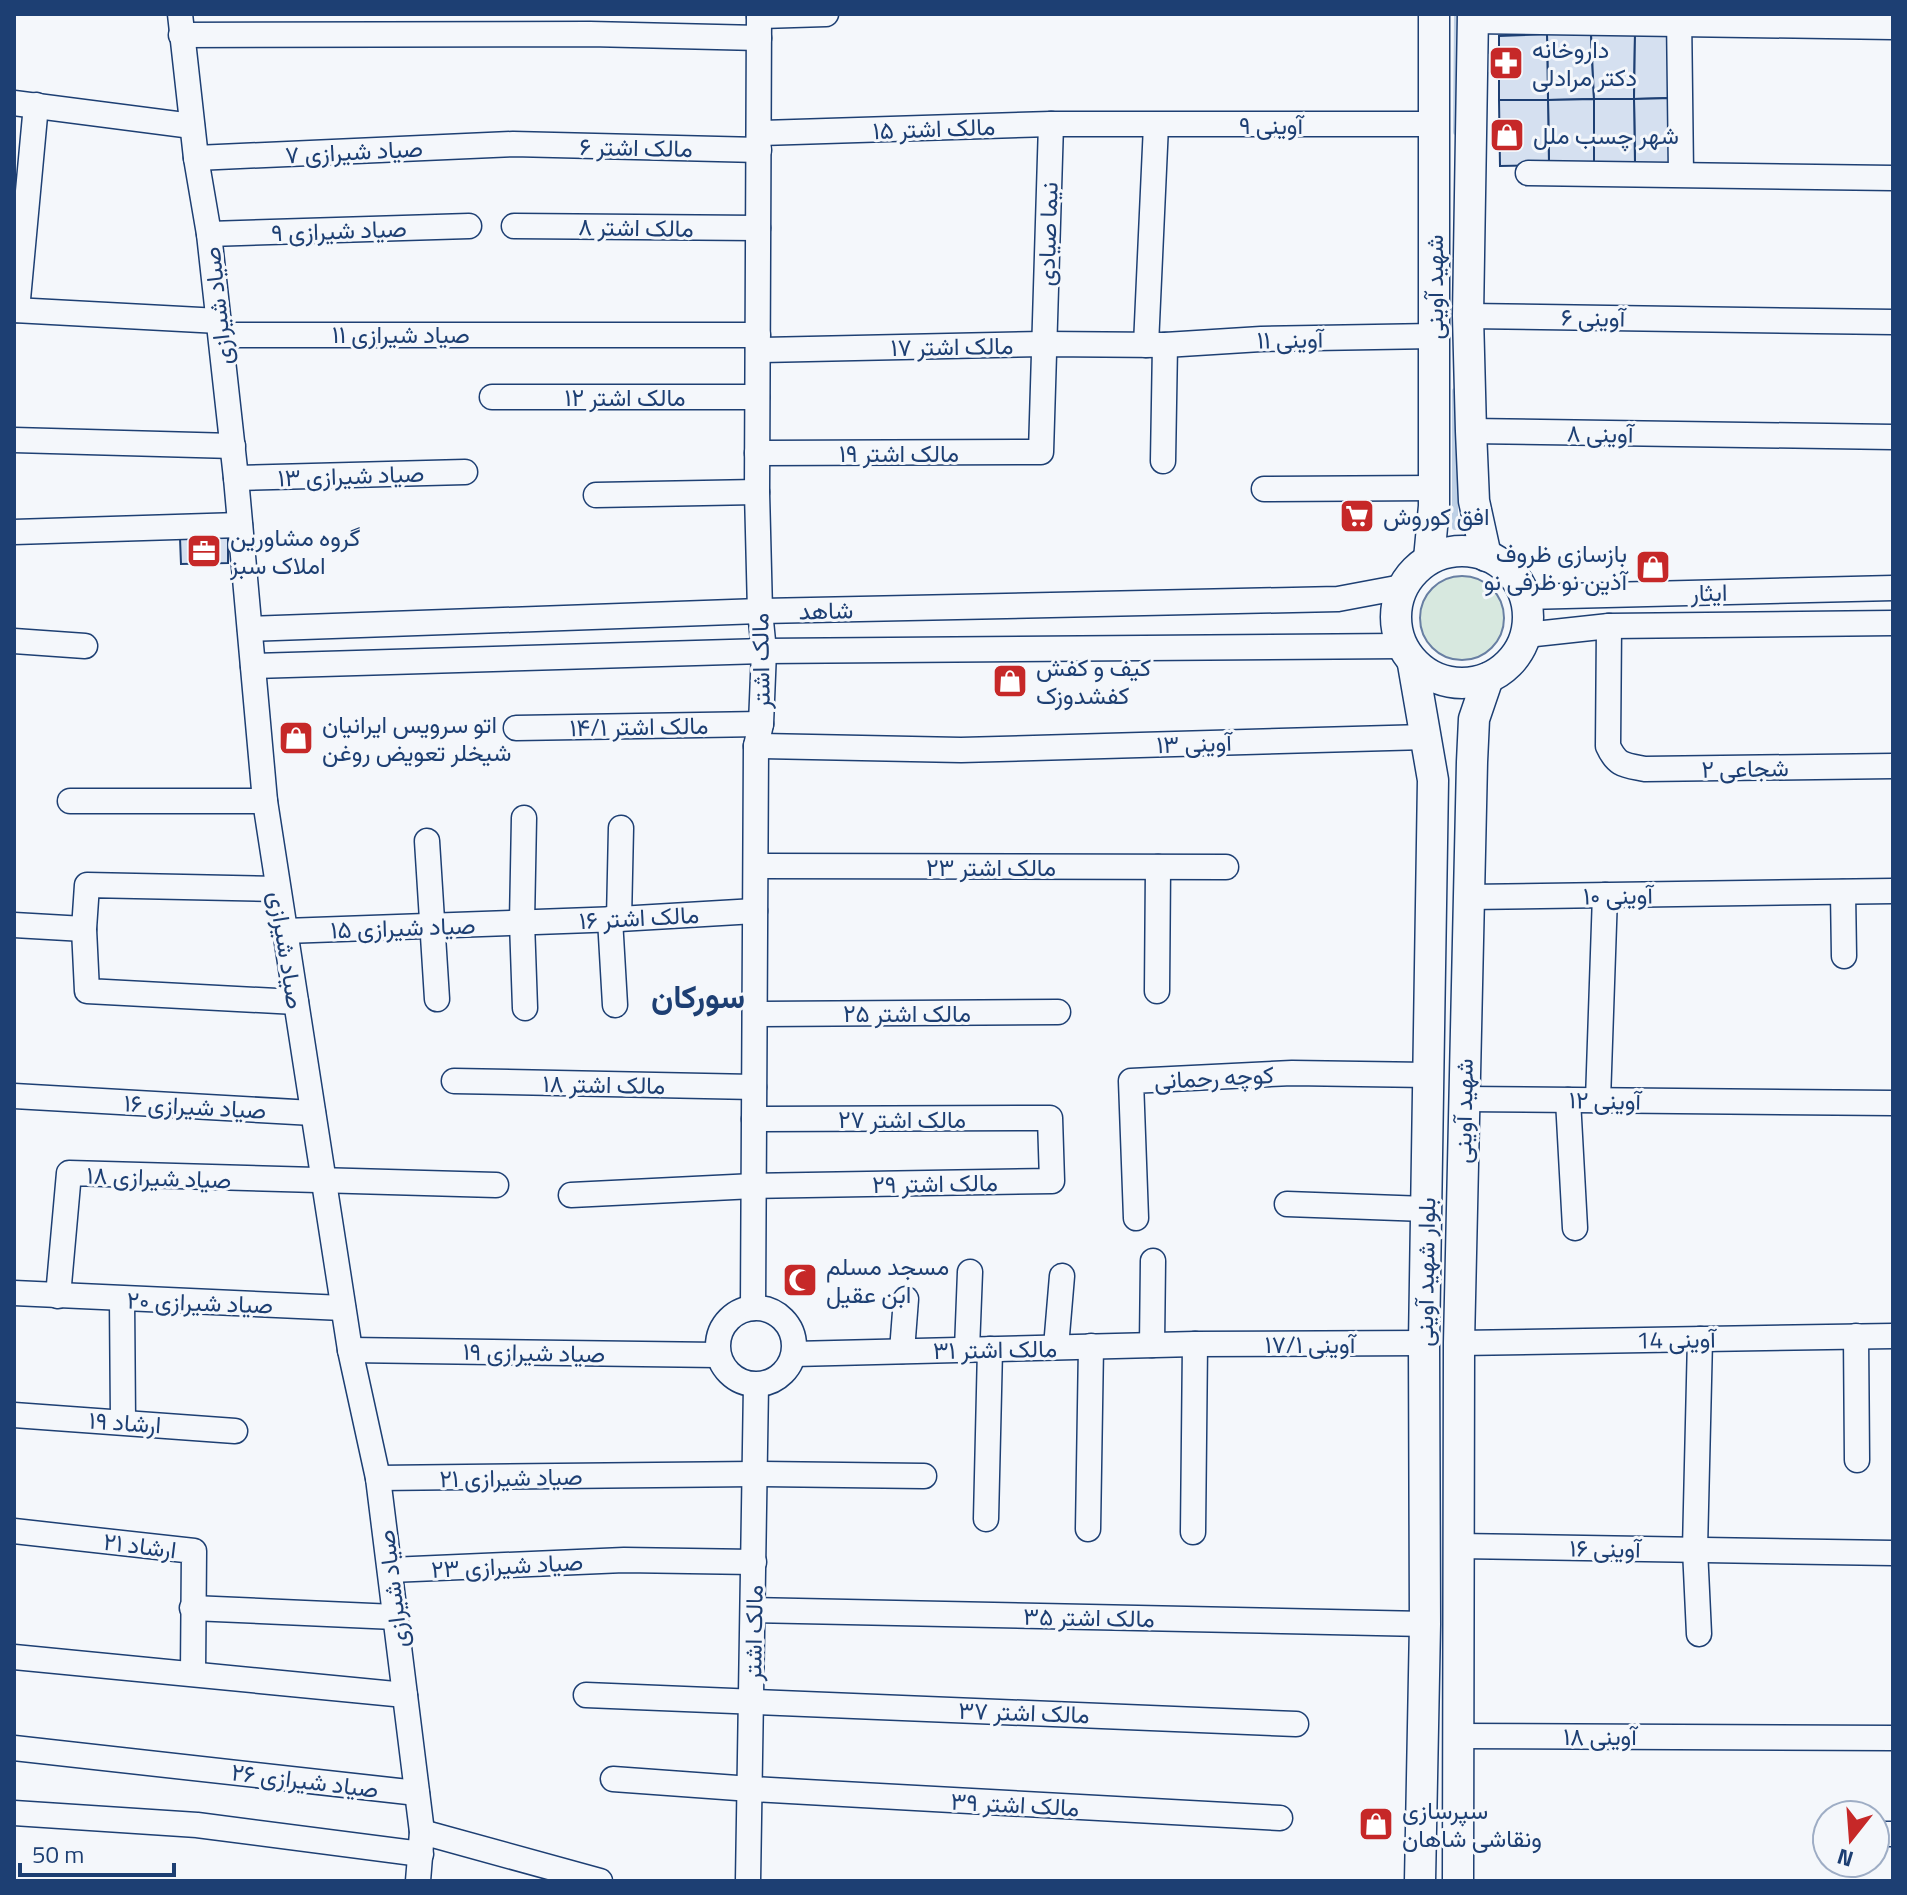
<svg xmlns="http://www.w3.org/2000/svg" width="1907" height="1895" viewBox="0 0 1907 1895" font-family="'Titillium Web',Vazirmatn,sans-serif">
<rect width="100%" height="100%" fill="#f4f7fb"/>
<!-- green -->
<circle fill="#d7e8df" stroke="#687fa3" stroke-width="2" cx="1462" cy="618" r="42"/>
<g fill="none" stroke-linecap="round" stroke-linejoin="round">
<!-- stream -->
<g stroke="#bed0e5" stroke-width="6">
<path d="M 1456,132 L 1457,14"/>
<path d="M 1455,527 L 1455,391"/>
</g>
</g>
<!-- building -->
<g fill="#d5e0f0" stroke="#1d3f73" stroke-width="2">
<path d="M 1591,33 L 1594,99 L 1548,100 L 1547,34 Z"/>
<path d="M 1591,33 L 1635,34 L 1634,99 L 1594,99 Z"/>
<path d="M 1547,34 L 1548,100 L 1499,100 L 1499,36 Z"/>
<path d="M 1635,34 L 1673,34 L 1672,98 L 1634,99 Z"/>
<path d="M 1672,98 L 1673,165 L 1635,165 L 1634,99 Z"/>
<path d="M 1594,99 L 1634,99 L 1635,165 L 1594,165 Z"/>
<path d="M 1594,99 L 1594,165 L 1549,165 L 1548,100 Z"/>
<path d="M 1499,100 L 1548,100 L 1549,165 L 1500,166 Z"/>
<path d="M 228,537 L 228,563 L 181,564 L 180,538 Z"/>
</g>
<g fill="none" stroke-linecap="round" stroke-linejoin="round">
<!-- minor casing -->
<g stroke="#1d3f73" stroke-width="27">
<g id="minor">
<path d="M 180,14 L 196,158 L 209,234 L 236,478 L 265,801 L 350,1350 L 378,1478 L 422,1832 L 418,1881"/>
<path d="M 1679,14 L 1681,174"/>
<path d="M 759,16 L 826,14"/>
<path d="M 1472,21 L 1893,27"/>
<path d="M 181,35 L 590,34 L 759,38"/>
<path d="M 14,103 L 192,126"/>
<path d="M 759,133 L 1051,124 L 1434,124"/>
<path d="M 196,158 L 513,144 L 759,150"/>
<path d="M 1528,173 L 1893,178"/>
<path d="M 514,226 L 758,228"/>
<path d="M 209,234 L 469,226"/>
<path d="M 14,310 L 219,321"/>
<path d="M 17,310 L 36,105"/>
<path d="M 1468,316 L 1893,322"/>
<path d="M 221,335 L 758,335"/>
<path d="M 1146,345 L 1156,125"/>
<path d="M 758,350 L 1043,344 L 1165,345 L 1261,339 L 1434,336"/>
<path d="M 492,397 L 757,397"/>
<path d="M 1471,431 L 1893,437"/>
<path d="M 14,440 L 233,446"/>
<path d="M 757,453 L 1041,452 L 1051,124"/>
<path d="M 1163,461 L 1165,345"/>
<path d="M 236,478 L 465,472"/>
<path d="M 1264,489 L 1435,488"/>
<path d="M 596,495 L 757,492"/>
<path d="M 14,532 L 240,525"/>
<path d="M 1525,597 L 1893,588"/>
<path d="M 1609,626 L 1608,746 C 1617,766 1625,765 1645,769 L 1893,766"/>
<path d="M 250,629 L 760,611 L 1338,599 L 1402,587"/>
<path d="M 1526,635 L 1609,626 L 1893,623"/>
<path d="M 14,641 L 85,646"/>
<path d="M 253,666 L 764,651 L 1401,646"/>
<path d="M 516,728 L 761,724"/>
<path d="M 756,746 L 961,750 L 1426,737"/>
<path d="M 70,801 L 265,801"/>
<path d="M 524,818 L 522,922 L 525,1008"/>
<path d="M 427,841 L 437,999"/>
<path d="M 756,866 L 1226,867"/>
<path d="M 278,889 L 87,885 L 84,929 L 87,991 L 296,1002"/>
<path d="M 1843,892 L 1844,956"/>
<path d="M 1468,897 L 1893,891"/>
<path d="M 610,919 L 615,1005"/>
<path d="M 619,919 L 621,828"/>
<path d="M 14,925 L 84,929"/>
<path d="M 285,931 L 619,919 L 755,911"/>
<path d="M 1157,991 L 1158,867"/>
<path d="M 755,1014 L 1058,1012"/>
<path d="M 454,1081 L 754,1087"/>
<path d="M 14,1096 L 313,1113"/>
<path d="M 1463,1099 L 1893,1103"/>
<path d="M 1568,1100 L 1575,1228"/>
<path d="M 1598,1100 L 1605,895"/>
<path d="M 571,1195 L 754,1186 L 1052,1181 L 1050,1118 L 754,1119"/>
<path d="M 1287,1204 L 1426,1209"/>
<path d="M 1136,1218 L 1131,1081 L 1292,1073 L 1428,1075"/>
<path d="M 14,1293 L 343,1308"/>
<path d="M 58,1296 L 69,1173 L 496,1185"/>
<path d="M 122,1299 L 123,1421"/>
<circle cx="756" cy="1346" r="38"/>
<path d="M 753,1308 L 756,746 L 761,724 L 764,651 L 760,611 L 757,492 L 759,14"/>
<path d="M 1856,1336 L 1857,1460"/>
<path d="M 1459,1343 L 1893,1336"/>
<path d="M 1152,1345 L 1153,1261"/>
<path d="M 1056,1347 L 1062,1276"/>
<path d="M 967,1349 L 970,1272"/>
<path d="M 350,1350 L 718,1355"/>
<path d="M 902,1351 L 906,1299"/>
<path d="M 794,1354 L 1195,1344 L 1424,1343"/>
<path d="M 14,1415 L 235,1431"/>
<path d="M 378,1478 L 755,1474 L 924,1476"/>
<path d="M 986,1519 L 990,1349"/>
<path d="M 1088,1529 L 1091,1346"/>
<path d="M 14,1531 L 194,1551 L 193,1673"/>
<path d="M 1193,1532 L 1195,1344"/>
<path d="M 1458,1546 L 1893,1553"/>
<path d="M 390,1570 L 624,1560 L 754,1562"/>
<path d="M 192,1608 L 395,1617"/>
<path d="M 754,1610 L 1425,1624"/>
<path d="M 1699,1634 L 1695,1549 L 1700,1339"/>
<path d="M 14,1657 L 405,1695"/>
<path d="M 586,1695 L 1296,1724"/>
<path d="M 1457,1736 L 1893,1738"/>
<path d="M 14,1748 L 417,1793"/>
<path d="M 613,1779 L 751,1789 L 1280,1818"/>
<path d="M 14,1813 L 197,1825 L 421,1854"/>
<path d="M 422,1832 L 600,1881"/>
<path d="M 1875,1834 L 1893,1834"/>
<path d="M 748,1881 L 756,1385"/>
</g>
</g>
<!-- major casing -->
<g stroke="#1d3f73" stroke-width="33">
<g id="major">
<path d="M 1473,14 L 1468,316 L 1471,431 L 1474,501 L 1486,556"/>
<circle cx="1462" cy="617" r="66"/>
<path d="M 1429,559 L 1434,506 L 1434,14"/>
<path d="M 1413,664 L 1433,780 L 1424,1343 L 1425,1624 L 1420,1881"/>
<path d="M 1458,1881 L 1459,1343 L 1472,762 L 1474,719 L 1488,678"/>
</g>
</g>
<!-- minor -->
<use href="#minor" stroke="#f4f7fb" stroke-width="24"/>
<!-- major -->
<use href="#major" stroke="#f4f7fb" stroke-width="30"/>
</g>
<!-- icons -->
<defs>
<g id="pharmacy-square" transform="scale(1.8)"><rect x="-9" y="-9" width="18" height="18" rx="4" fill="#c62828" stroke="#f4f7fb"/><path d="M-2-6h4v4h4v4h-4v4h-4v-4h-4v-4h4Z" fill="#fff"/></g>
<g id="shop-square" transform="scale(1.8)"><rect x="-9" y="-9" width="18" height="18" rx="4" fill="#c62828" stroke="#f4f7fb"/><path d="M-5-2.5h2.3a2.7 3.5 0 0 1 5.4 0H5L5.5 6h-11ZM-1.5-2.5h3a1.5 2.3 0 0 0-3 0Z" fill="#fff"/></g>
<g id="supermarket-square" transform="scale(1.8)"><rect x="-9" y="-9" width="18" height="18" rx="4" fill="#c62828" stroke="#f4f7fb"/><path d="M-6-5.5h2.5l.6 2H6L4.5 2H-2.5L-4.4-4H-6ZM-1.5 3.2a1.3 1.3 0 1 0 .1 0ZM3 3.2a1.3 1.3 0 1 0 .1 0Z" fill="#fff"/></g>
<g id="office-square" transform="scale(1.8)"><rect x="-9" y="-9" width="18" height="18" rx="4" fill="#c62828" stroke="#f4f7fb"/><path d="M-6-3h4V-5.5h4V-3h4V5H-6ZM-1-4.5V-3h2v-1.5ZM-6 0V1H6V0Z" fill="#fff"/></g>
<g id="mosque-square" transform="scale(1.8)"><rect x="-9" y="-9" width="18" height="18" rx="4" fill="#c62828" stroke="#f4f7fb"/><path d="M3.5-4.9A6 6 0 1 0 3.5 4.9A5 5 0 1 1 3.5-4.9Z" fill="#fff"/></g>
</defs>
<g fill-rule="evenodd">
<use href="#pharmacy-square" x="1506" y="63"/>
<use href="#shop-square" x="1507" y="135"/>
<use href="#supermarket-square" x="1357" y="516"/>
<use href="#office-square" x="204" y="551"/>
<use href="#shop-square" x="1653" y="567"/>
<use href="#shop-square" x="1010" y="681"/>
<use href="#shop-square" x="296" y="738"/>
<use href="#mosque-square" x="800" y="1280"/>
<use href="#shop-square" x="1376" y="1824"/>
</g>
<g text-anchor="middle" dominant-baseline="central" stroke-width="6" stroke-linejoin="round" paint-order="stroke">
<!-- poi labels -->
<g font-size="24" fill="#1d3f73" stroke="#f4f7fb" text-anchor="start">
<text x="1532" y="49">داروخانه<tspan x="1532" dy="28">دکتر مرادلی</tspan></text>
<text x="1533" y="135">شهر چسب ملل</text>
<text x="1383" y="516">افق کوروش</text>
<text x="230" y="537">گروه مشاورین<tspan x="230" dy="28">املاک سبز</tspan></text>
<text x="1627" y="553" text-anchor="end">بازسازی ظروف<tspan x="1627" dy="28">آذین نو ظرفی نو</tspan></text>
<text x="1036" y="667">کیف و کفش<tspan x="1036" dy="28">کفشدوزک</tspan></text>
<text x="322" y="724">اتو سرویس ایرانیان<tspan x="322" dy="28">شیخلر تعویض روغن</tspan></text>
<text x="826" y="1266">مسجد مسلم<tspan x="826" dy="28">ابن عقیل</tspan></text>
<text x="1402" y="1810">سپرسازی<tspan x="1402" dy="28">و‌نقاشی شاهان</tspan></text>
</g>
<!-- street labels -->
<g font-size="24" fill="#1d3f73" stroke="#f4f7fb">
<text x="1271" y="125">۹ آوینی</text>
<text transform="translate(934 128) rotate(-2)">مالک اشتر ۱۵</text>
<text transform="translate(636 147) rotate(1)">مالک اشتر ۶</text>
<text transform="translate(354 151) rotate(-3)">صیاد شیرازی ۷</text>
<text transform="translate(636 227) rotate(1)">مالک اشتر ۸</text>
<text transform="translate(339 230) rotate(-2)">صیاد شیرازی ۹</text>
<text transform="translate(1047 234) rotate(-88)">نیما صیادی</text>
<text transform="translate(1434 287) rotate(-90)">شهید آوینی</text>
<text transform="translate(217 306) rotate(-96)">صیاد شیرازی</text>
<text transform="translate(1593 317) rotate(1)">۶ آوینی</text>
<text x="401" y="334">صیاد شیرازی ۱۱</text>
<text transform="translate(1290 339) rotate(-1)">۱۱ آوینی</text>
<text transform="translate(952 346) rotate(-1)">مالک اشتر ۱۷</text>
<text x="625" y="397">مالک اشتر ۱۲</text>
<text transform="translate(1600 433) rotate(1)">۸ آوینی</text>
<text x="899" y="453">مالک اشتر ۱۹</text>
<text transform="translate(351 475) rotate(-2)">صیاد شیرازی ۱۳</text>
<text transform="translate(1709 592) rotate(-1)">ایثار</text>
<text transform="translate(826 610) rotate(-1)">شاهد</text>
<text transform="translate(760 661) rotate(-91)">مالک اشتر</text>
<text transform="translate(639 726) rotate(-1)">مالک اشتر ۱۴/۱</text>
<text transform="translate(1194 743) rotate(-2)">آوینی ۱۳</text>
<text transform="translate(1745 768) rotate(-1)">شجاعی ۲</text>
<text x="991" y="867">مالک اشتر ۲۳</text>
<text transform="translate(1618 895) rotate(-1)">۱۰ آوینی</text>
<text transform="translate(639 917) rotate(-3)">مالک اشتر ۱۶</text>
<text transform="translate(403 927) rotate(-2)">صیاد شیرازی ۱۵</text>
<text transform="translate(287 950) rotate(81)">صیاد شیرازی</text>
<text x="907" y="1013">مالک اشتر ۲۵</text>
<text transform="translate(1214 1077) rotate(-3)">کوچه رحمانی</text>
<text transform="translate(604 1084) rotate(1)">مالک اشتر ۱۸</text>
<text transform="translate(1605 1100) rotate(1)">۱۲ آوینی</text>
<text transform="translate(195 1106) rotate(3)">صیاد شیرازی ۱۶</text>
<text transform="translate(1463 1111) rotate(-89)">شهید آوینی</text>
<text x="902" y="1119">مالک اشتر ۲۷</text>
<text transform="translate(159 1177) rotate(2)">صیاد شیرازی ۱۸</text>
<text transform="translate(935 1183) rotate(-1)">مالک اشتر ۲۹</text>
<text transform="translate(1425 1272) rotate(-89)">بلوار شهید آوینی</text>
<text transform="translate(200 1302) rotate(2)">صیاد شیرازی ۲۰</text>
<text transform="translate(1676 1339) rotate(-1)">آوینی 14</text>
<text x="1310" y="1344">آوینی ۱۷/۱</text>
<text transform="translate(995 1349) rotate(-1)">مالک اشتر ۳۱</text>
<text transform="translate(534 1352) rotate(1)">صیاد شیرازی ۱۹</text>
<text transform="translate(125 1422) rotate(4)">ارشاد ۱۹</text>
<text transform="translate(511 1477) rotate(-1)">صیاد شیرازی ۲۱</text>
<text transform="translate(140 1545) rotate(7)">ارشاد ۲۱</text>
<text transform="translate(1605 1548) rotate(1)">۱۶ آوینی</text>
<text transform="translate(507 1565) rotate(-3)">صیاد شیرازی ۲۳</text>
<text transform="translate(392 1589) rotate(-97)">صیاد شیرازی</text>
<text transform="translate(1089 1617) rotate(1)">مالک اشتر ۳۵</text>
<text transform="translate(753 1633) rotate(-89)">مالک اشتر</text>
<text transform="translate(1024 1712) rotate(2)">مالک اشتر ۳۷</text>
<text x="1600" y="1736">۱۸ آوینی</text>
<text transform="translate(305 1780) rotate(7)">صیاد شیرازی ۲۶</text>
<text transform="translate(1015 1804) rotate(3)">مالک اشتر ۳۹</text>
</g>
<!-- district labels -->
<g font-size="32" font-weight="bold" fill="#1d3f73" stroke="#f4f7fb">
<text x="698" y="996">سورکان</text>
</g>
</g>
<!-- border -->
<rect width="1907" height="1895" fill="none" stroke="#1d3f73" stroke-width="32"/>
<!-- north arrow -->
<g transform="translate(1851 1839) rotate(197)"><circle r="38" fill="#f4f7fb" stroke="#9eadc5" stroke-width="2"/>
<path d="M0-6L14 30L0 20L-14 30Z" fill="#c62828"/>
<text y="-12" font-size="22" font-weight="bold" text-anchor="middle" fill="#1d3f73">N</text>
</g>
<!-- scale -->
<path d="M20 1863v12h154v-12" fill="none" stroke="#1d3f73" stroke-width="4"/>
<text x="32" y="1863" font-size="24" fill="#1d3f73" stroke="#f4f7fb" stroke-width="6" paint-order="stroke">50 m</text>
</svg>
